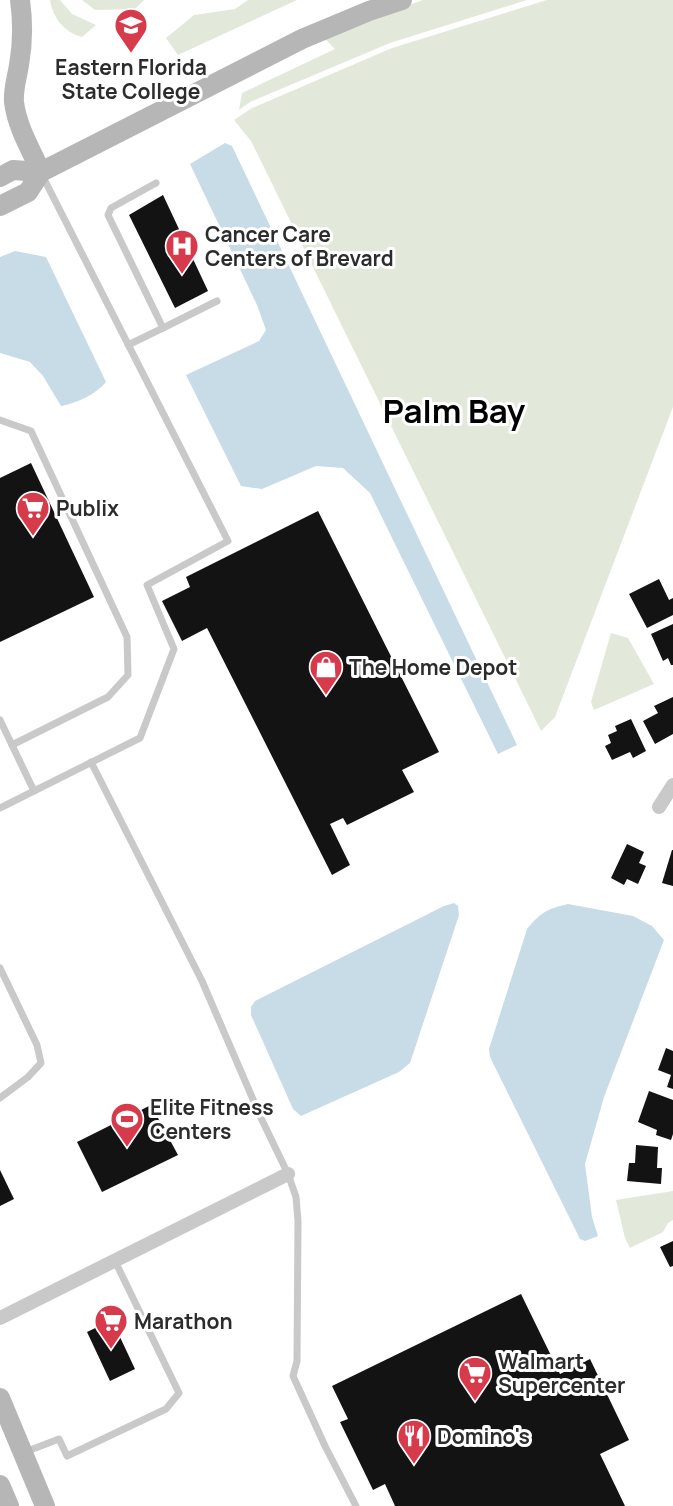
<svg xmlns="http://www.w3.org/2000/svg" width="673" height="1506" viewBox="0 0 673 1506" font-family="Manrope,sans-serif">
<rect width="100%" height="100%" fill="#fff"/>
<!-- green -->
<g fill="#e2e9da">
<path d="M 50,0 L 60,0 L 72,14 L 96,25 L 82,37 C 64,32 53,18 50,0 Z"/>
<path d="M 82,0 L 144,0 L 135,9 L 95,10 Z"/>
<path d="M 248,0 L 297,0 L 178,55 L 166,38 L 194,15 L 235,9 Z"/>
<path d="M 423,0 L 527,0 L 390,43 L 250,102 L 239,110 L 242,93 L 335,49 L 324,38 L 372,18 Z"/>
<path d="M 547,0 L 673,0 L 673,407 L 555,717 L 541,731 L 251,141 L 234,120 L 252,108 L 392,48 Z"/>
<path d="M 611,633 L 628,638 L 654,684 L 594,710 L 591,702 Z"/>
<path d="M 673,1191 L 673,1220 L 668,1223 L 663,1232 L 630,1248 L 625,1238 L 616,1200 Z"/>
</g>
<!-- water -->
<g fill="#c7dce7">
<path d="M 225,143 L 232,146 L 517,745 L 498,754 L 370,493 L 343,468 L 316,466 L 262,489 L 241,486 L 186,375 L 259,341 L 266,330 L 257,305 L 190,164 Z"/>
<path d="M 15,251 L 46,257 L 106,382 C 95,395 77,403 61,406 L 43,376 L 30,362 L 0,353 L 0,257 Z"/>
<path d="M 454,903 L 458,906 L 459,915 L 410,1063 L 399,1072 L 301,1116 L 293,1109 L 251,1015 L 251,1007 L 255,1001 L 444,906 Z"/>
<path d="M 568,904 L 633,916 L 652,926 L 664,940 L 604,1097 L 585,1164 L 592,1217 L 598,1236 L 585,1241 L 580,1239 L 490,1057 L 489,1049 L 527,929 C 541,912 547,909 568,904 Z"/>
</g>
<!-- building -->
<g fill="#131313">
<path d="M 163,195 L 208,291 L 175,308 L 129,215 Z"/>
<path d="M 31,463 L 94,597 L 0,642 L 0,478 Z"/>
<path d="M 318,511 L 439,752 L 402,770 L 414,792 L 347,825 L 343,818 L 330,824 L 350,865 L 332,875 L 207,628 L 182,641 L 162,601 L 190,587 L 186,577 Z"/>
<path d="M 659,579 L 669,600 L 673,598 L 673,615 L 647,628 L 629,594 Z"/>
<path d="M 673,624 L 673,665 L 671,665 L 668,658 L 663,661 L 651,634 Z"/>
<path d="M 673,697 L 673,734 L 655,744 L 643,721 L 658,713 L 654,706 Z"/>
<path d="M 631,719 L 646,751 L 633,758 L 630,752 L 612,760 L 605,746 L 611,743 L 608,735 L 617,731 L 615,726 Z"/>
<path d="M 627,844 L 644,852 L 639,863 L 646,866 L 638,884 L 627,879 L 624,885 L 611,878 Z"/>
<path d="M 672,850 L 673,850 L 673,886 L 662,883 Z"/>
<path d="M 666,1048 L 673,1051 L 673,1089 L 667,1087 L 671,1075 L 658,1070 Z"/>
<path d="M 649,1091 L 673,1100 L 673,1134 L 671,1140 L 656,1135 L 657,1130 L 638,1122 Z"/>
<path d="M 151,1105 L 178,1155 L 102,1192 L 77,1142 Z"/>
<path d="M 636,1145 L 658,1147 L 657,1168 L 662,1168 L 661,1184 L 627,1181 L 629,1163 L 635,1163 Z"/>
<path d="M 0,1170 L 14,1199 L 0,1206 Z"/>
<path d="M 673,1241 L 673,1266 L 670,1267 L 660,1247 Z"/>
<path d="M 521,1294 L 560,1374 L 590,1359 L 629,1440 L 600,1454 L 625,1506 L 395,1506 L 385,1484 L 373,1490 L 340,1422 L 348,1419 L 332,1386 Z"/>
<path d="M 112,1320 L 135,1369 L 110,1381 L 87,1332 Z"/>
</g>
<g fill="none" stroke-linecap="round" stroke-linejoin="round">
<!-- lane -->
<g stroke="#c9c9c9" stroke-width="7">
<path d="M 163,328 L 217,301"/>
<path d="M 128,345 L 163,328 L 108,215 L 111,208 L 156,183"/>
<path d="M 0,420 L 31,431 L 127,637 L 128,675 L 108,697 L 12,745"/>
<path d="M 0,720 L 34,791"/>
<path d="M 91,762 L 202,981 L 261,1118 L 288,1174 L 296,1197 L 298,1221 L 297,1361 L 293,1376 L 325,1446 L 356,1506"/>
<path d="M 0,808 L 140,738 L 174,649 L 147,585 L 228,541 L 42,175"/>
<path d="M 0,968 L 37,1045 L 41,1063 L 28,1077 L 0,1098"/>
<path d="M 25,1452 L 59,1439 L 67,1456 L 166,1409 L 179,1393 L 115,1261"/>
</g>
<!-- street -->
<g stroke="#c9c9c9" stroke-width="14">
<path d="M 659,807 L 673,785"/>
<path d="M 0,1318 L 288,1174"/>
</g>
<!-- secondary -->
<g stroke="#b6b6b6" stroke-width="20">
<path d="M 20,0 C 23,22 23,43 19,65 C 17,78 13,89 14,102 C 17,127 31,150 41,172"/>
<path d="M 0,177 L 13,170 L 41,172"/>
<path d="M 0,206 L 28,192 L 41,172 L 302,39 L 369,11 L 402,0"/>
<path d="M 0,1398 L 45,1506"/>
<path d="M 0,1485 L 9,1506"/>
</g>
</g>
<!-- icons -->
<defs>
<g id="university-pin" transform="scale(1.725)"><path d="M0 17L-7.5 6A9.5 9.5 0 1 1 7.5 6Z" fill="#d73a4a" stroke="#fff"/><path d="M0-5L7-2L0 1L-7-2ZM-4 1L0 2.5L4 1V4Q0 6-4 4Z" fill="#fff"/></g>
<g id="hospital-pin" transform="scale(1.725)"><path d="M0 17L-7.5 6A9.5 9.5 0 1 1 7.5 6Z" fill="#d73a4a" stroke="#fff"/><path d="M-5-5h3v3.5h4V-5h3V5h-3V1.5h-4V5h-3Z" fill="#fff"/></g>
<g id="supermarket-pin" transform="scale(1.725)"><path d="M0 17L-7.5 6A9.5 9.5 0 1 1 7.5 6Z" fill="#d73a4a" stroke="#fff"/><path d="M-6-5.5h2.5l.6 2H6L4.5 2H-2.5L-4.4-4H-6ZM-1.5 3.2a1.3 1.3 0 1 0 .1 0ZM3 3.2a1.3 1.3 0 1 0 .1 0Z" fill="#fff"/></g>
<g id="shop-pin" transform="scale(1.725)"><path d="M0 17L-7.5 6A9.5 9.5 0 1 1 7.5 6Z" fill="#d73a4a" stroke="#fff"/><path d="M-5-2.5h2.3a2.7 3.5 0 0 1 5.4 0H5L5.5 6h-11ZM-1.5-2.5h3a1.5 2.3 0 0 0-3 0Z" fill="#fff"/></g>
<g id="stadium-pin" transform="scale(1.725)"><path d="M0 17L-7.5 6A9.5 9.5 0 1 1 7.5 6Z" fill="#d73a4a" stroke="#fff"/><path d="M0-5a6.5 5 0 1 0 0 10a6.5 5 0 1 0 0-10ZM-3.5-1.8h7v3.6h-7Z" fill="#fff"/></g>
<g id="restaurant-pin" transform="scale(1.725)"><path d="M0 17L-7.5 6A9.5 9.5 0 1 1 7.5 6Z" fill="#d73a4a" stroke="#fff"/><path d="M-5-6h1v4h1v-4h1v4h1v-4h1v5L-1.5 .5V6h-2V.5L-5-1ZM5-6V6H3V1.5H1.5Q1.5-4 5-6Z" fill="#fff"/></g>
</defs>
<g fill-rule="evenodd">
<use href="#university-pin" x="131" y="25"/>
<use href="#hospital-pin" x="182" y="246"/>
<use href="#supermarket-pin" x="33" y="508"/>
<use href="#shop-pin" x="326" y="667"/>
<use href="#stadium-pin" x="127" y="1119"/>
<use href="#supermarket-pin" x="111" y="1321"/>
<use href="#supermarket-pin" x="475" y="1373"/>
<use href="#restaurant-pin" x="414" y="1436"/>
</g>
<g text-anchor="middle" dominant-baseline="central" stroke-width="6" stroke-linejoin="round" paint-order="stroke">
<!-- poi labels -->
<g font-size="21" font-weight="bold" fill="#2c2c2c" stroke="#fff" text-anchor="start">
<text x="131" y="67" text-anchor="middle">Eastern Florida<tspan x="131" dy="24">State College</tspan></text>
<text x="205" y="234">Cancer Care<tspan x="205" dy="24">Centers of Brevard</tspan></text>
<text x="56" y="508">Publix</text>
<text x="349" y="667">The Home Depot</text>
<text x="150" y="1107">Elite Fitness<tspan x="150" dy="24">Centers</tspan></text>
<text x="134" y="1321">Marathon</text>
<text x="498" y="1361">Walmart<tspan x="498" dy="24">Supercenter</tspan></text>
<text x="437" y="1436">Domino's</text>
</g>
<!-- town labels -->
<g font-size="33" font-weight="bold" fill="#000" stroke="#fff">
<text x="454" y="410">Palm Bay</text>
</g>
</g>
</svg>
